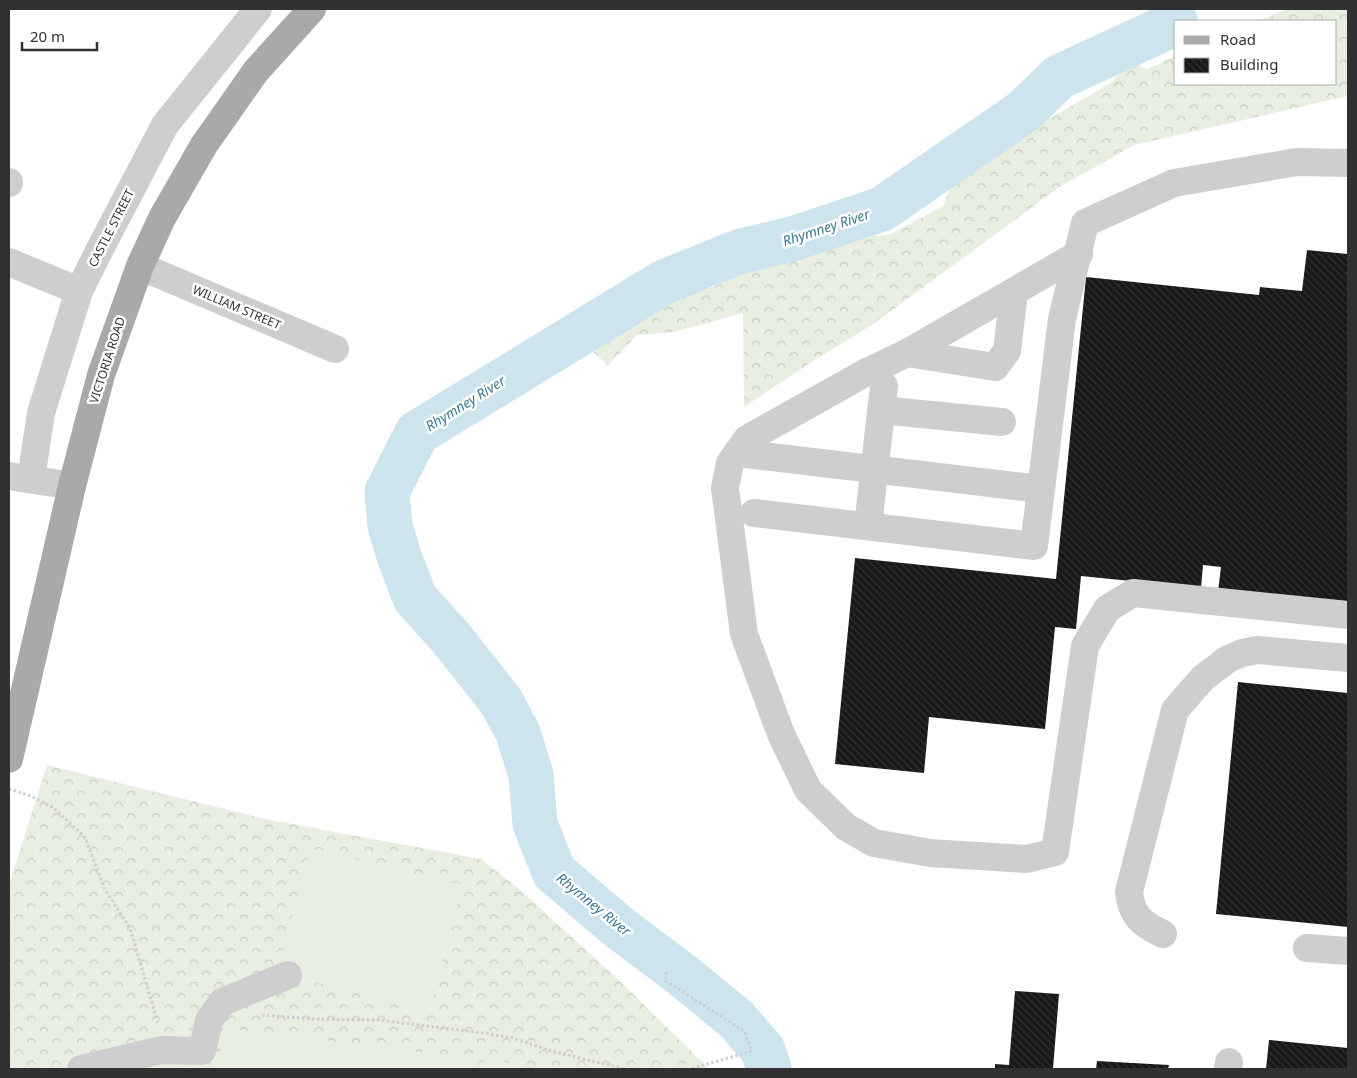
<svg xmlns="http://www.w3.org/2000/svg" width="1357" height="1078" viewBox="0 0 1357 1078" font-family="'Noto Sans',sans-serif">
<defs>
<pattern id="forest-crowns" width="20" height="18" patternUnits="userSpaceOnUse" patternTransform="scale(1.25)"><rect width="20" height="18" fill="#e8eee0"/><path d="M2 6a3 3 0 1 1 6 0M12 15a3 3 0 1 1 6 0" fill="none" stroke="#c7cdc1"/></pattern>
<pattern id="building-back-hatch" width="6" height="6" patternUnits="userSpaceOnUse" patternTransform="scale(1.25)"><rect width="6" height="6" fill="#181818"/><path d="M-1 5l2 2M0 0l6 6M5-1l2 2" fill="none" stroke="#313131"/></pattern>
</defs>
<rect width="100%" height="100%" fill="#fff"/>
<!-- forest -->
<g fill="url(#forest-crowns)">
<path d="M 1286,9 L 1348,9 L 1348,96 L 1134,145 L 1058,188 L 872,325 L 819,357 L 744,407 L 743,313 L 674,332 L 637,335 L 608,365 L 591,350 L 675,300 L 713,287 L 765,263 L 815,255 L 858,237 L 889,235 L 943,206 L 954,180 L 1042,123 L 1111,83 L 1131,62 L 1147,69 L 1176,56 L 1176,84 L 1336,84 L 1336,21 L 1259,21 Z"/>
<path d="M 47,765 L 265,819 L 481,859 L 518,888 L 620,981 L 706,1066 L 707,1069 L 9,1069 L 9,885 Z"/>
</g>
<!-- pitch -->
<g fill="#e8eee0">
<path d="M 310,848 L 462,885 L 429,1013 L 279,972 Z"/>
<path d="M 223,1028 L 466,1058 L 465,1069 L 218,1069 Z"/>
<path d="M 483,1060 L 563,1069 L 482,1069 Z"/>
</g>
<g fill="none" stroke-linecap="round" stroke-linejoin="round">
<!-- river -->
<path stroke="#cde3ed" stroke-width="45" d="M 769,1069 L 763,1050 L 736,1019 L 681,974 L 621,929 L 554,872 L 535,824 L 531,775 L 518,733 L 501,701 L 451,638 L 415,598 L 400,559 L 390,526 L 387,492 L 417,433 L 664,282 L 738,252 L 792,239 L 882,209 L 1024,111 L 1059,77 L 1176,23"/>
</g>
<!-- building -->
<g fill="url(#building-back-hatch)">
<path d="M 1307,250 L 1348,254 L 1348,605 L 1218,592 L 1221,567 L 1203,565 L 1201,588 L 1081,576 L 1076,629 L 1055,627 L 1045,729 L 929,717 L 924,773 L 835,764 L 855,558 L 1056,579 L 1086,277 L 1259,295 L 1260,287 L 1302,291 Z"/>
<path d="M 1238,682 L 1348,693 L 1348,927 L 1216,914 Z"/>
<path d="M 1015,991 L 1059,994 L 1053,1069 L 995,1069 L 995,1064 L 1009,1065 Z"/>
<path d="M 1269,1040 L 1348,1048 L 1348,1069 L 1266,1069 Z"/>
<path d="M 1097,1061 L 1169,1065 L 1168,1069 L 1096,1069 Z"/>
</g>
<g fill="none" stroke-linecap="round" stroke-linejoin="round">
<!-- path -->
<g stroke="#cecece" stroke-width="3" stroke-dasharray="2.5 2.5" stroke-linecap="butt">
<path d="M 9,789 L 31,796 L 54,808 L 85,837 L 104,888 L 130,928 L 158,1024"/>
<path d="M 667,972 L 664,980 L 744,1031 L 752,1051 L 690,1069"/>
<path d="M 262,1015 L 314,1019 L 378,1020 L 484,1033 L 513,1038 L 551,1051 L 625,1069"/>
</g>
<!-- minor -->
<g stroke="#cecece" stroke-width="28">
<path d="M 9,183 L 9,182"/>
<path d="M 1079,254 L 907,353 L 865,373 L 747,439 L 730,463 L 725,488 L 744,634 L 781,734 L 808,790 L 846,827 L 874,843 L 930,853 L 1027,859 L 1055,852 L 1085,646 L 1107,609 L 1133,593 L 1348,615"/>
<path d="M 9,262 L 79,291"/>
<path d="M 140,266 L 335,349"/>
<path d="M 907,353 L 995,367 L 1007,351 L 1014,292"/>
<path d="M 881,410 L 1002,422"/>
<path d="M 737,453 L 1040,489"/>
<path d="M 9,476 L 72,486"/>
<path d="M 31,479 L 41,413 L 79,291 L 102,245 L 165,125 L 258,9"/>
<path d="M 754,513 L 1034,546 L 1062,319 L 1085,223 L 1174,183 L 1297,162 L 1348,163"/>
<path d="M 868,526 L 884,386"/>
<path d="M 1163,934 C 1142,924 1132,917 1129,892 L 1175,710 L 1203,678 L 1228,659 L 1242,653 L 1257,650 L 1348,658"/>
<path d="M 1307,948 L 1348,951"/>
<path d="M 81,1069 L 161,1050 L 202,1051 L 209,1020 L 222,1002 L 288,975"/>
<path d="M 1228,1069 L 1229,1062"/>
</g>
<!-- major -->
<path stroke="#a9a9a9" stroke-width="28" d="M 9,759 L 72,486 L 101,375 L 140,266 L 162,218 L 204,145 L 256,71 L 312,9"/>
</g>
<g text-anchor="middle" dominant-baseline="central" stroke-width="5" stroke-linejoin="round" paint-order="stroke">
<!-- street labels -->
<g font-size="12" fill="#313131" stroke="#fff">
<text transform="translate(111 228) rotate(-63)">CASTLE STREET</text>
<text transform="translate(237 307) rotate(23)">WILLIAM STREET</text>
<text transform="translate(107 360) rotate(-72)">VICTORIA ROAD</text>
</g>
<!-- water labels -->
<g font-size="14" font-style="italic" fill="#3f7993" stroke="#fff">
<text transform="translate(826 227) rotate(-18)">Rhymney River</text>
<text transform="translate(465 403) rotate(-32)">Rhymney River</text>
<text transform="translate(594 904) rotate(39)">Rhymney River</text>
</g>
</g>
<!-- border -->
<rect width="1357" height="1078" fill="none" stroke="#313131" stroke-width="20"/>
<!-- legend -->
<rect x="1174" y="20" width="162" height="65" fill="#ffffff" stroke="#adadad"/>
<rect x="1184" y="36" width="25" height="8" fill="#a9a9a9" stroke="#adadad"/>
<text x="1220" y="45" font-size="15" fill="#313131">Road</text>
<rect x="1184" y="58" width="25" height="15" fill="url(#building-back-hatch)" stroke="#adadad"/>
<text x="1220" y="70" font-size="15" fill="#313131">Building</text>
<!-- scale -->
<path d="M22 42v8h75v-8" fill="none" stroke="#313131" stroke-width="2.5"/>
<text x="30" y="42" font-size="15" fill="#313131" stroke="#ffffff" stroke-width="4" paint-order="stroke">20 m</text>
</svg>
